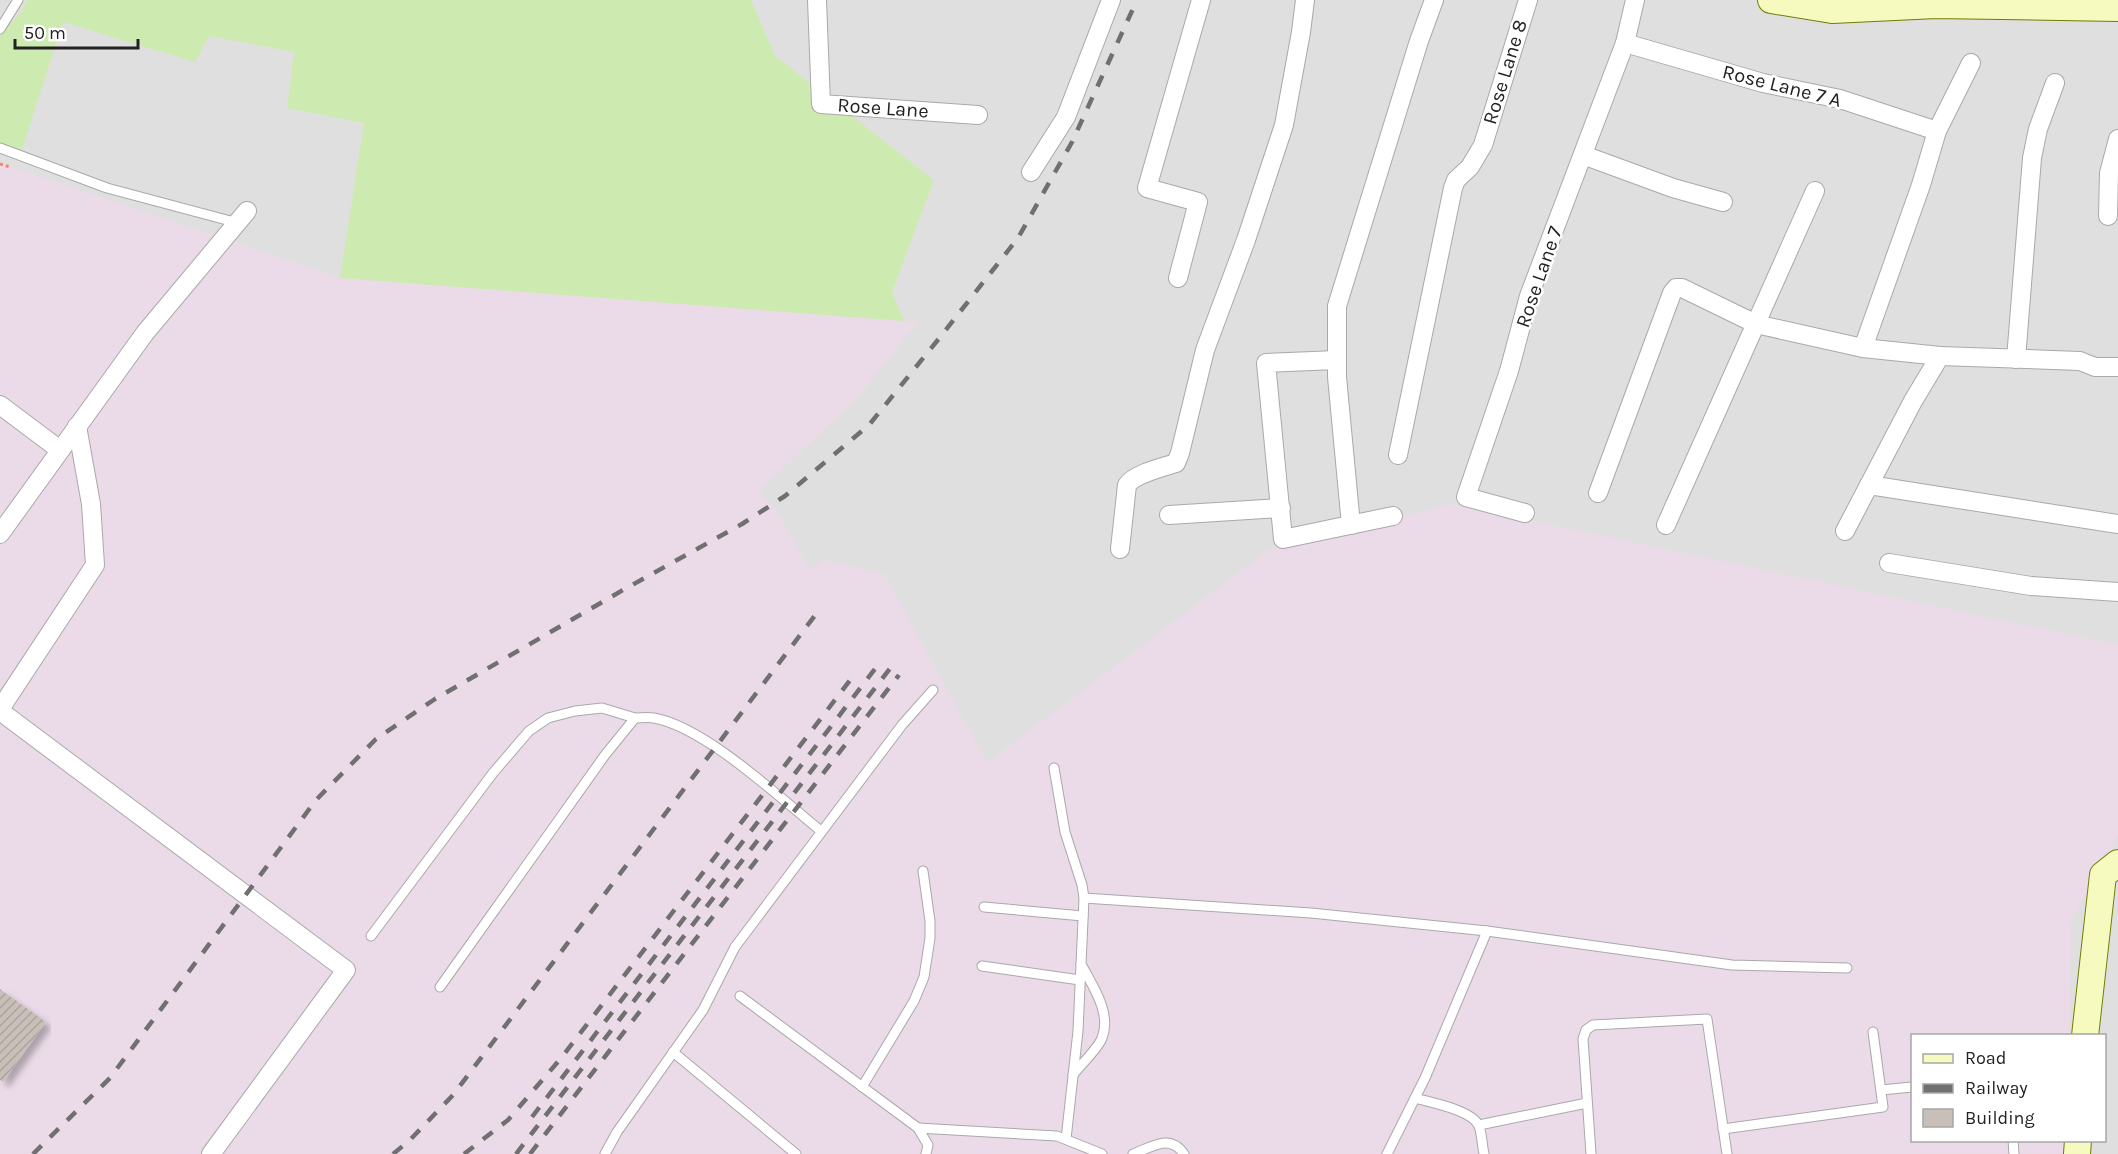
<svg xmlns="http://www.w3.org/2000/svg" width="2118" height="1154" viewBox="0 0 2118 1154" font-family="Karla,sans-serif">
<defs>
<pattern id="building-hatch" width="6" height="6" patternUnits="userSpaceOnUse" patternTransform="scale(1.5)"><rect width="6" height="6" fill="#c7bfb8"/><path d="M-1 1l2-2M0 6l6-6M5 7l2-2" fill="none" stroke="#aba49e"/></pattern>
<filter id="shadow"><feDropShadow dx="5.5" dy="5.5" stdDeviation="3" flood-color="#0004"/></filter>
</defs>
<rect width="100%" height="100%" fill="#f2efe9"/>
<!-- residential -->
<path fill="#e0dfdf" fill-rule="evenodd" d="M 0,0 L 2118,0 L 2118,1154 L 0,1154 ZM 1912,1036 L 2104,1036 L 2104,1140 L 1912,1140 Z"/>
<!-- industrial -->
<path fill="#ebdbe8" d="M 0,163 L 340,278 L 918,322 L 857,398 L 759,491 L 780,516 L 809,569 L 824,560 L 884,574 L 987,763 L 1269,550 L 1452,504 L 2118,645 L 2118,835 L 2071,921 L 2069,1035 L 1912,1036 L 1912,1140 L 2068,1141 L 2067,1154 L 0,1154 Z"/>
<!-- grass -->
<path fill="#cdebb0" d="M 27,0 L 751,0 L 775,56 L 934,180 L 892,292 L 904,321 L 340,278 L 364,123 L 287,108 L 294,52 L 209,36 L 195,62 L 63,22 L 19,159 L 0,153 L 0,35 L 21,12 Z"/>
<!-- building -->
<path fill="url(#building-hatch)" filter="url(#shadow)" d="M 0,989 L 46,1022 L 3,1082 L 0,1080 Z"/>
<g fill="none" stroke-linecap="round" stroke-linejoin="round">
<!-- lane casing -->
<g stroke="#a9a9a9" stroke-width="11">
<g id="lane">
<path d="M 0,29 L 18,0"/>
<path d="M 0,148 L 107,188 L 238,223"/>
<path d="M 1054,768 L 1065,832 L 1082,885 L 1084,898 L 1078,1031 L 1066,1139"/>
<path d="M 1084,898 L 1311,913 L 1487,931 L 1732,965 L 1847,968"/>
<path d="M 984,907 L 1083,916"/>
<path d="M 371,936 L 493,773 L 529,731 L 548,718 L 575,711 L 602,708 L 635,718"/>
<path d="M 982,966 L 1080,980"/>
<path d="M 440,987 L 605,755 L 635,718 C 641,718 648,717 654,718 C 705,727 780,798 821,831"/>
<path d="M 740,996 L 918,1128 L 928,1145 L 926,1154"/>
<path d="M 673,1052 L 796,1154"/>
<path d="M 1073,1075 C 1080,1065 1098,1049 1102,1038 C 1112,1013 1092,985 1081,964"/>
<path d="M 862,1087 L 914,1001 L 924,977 L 930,938 L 930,921 L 923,871"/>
<path d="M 1881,1090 L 1912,1087"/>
<path d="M 1415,1098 C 1432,1103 1472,1110 1479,1126 C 1482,1134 1482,1145 1484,1154"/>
<path d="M 1479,1125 L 1587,1103"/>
<path d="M 918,1128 L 1057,1136 L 1102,1154"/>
<path d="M 1723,1129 L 1883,1107 L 1873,1032"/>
<path d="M 2013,1140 L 2014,1154"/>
<path d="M 605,1154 L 617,1132 L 703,1010 L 735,947 L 902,725 L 933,690"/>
<path d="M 1133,1154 C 1152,1147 1170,1133 1184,1154"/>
<path d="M 1387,1154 L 1425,1078 L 1487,931"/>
<path d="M 1591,1154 L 1583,1039 L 1586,1030 L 1593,1025 L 1707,1019 L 1727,1154"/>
</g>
</g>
<!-- street casing -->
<g stroke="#a9a9a9" stroke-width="20">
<g id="street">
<path d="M 817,0 L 821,104 L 978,115"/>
<path d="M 1625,43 L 1763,83 L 1840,99 L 1937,131"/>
<path d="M 1583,155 L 1673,188 L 1723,202"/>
<path d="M 1031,172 L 1066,117 L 1111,0"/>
<path d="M 2108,216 L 2109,173 L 2118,139"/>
<path d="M 1178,278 L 1198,202 L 1147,188 L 1201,0"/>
<path d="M 1863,348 L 1921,185 L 1937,131 L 1971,63"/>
<path d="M 2016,359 L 2032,158 L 2038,129 L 2055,83"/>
<path d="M 1337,360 L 1266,363 L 1283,539 L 1393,516"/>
<path d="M 0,405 L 60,450"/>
<path d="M 1398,455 L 1453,188 L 1456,180 L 1470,167 L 1483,145 L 1528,0"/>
<path d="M 1869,485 L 2118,524"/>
<path d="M 1598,493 L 1672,293 L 1676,288 L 1682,288 L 1756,324 L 1863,348 L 1940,356 L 2080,361 L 2095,367 L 2118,367"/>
<path d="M 1525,513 L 1466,497 L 1509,371 L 1529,296 L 1625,43 L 1635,0"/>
<path d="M 1169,515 L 1281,508"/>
<path d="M 1351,525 L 1337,377 L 1337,306 L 1419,41 L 1434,0"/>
<path d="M 1666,525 L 1815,191"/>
<path d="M 1845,531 L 1913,401 L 1940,356"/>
<path d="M 0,534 L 145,333 L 247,211"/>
<path d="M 1120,549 L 1127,485 C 1134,474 1163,467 1176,463 L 1180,453 L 1205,350 L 1246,240 L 1284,125 L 1301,32 L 1305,0"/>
<path d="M 1889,563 L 2031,586 L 2118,592"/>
<path d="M 0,709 L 95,565 L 91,504 L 77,426"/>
<path d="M 0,711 L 346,970 L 211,1154"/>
</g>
</g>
<!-- secondary casing -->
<g stroke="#707d05" stroke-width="28">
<g id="secondary">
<path d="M 1771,0 L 1832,10 L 1936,5 L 2118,8"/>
<path d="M 2085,1036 L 2103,875 L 2118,863"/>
<path d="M 2077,1154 L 2078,1140"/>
</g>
</g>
<!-- path -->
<path stroke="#fa8072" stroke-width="3" stroke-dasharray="3 3" stroke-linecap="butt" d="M 0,164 L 10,167"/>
<!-- lane -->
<use href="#lane" stroke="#fff" stroke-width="9"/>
<!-- street -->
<use href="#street" stroke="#fff" stroke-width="18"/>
<!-- secondary -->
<use href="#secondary" stroke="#f7fabf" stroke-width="26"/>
<!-- rail -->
<g stroke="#707070" stroke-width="4.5" stroke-dasharray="12 12" stroke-linecap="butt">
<path d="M 532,1117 L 881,661"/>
<path d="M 33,1154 L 110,1078 L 316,800 L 376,739 L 435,699 L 623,590 L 742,524 L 785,496 L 869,425 L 941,336 L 1018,238 L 1072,142 L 1137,0"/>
<path d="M 393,1154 L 410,1140 L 453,1095 L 816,614"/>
<path d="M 464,1154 L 508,1120 L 562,1057 L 851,679"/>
<path d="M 516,1154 L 892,666"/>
<path d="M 530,1154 L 899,675"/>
</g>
</g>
<g text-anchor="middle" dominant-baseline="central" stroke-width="5" stroke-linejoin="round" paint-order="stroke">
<!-- street labels -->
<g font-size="20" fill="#222" stroke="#fff">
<text transform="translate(1505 72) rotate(-73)">Rose Lane 8</text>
<text transform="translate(1782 86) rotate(14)">Rose Lane 7 A</text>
<text transform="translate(883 108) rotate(4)">Rose Lane</text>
<text transform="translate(1539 277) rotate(-71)">Rose Lane 7</text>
</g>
</g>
<!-- legend -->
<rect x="1911" y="1034" width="195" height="108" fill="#ffffff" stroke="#a7a7a7" stroke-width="1.5"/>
<rect x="1923" y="1054" width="30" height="9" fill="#f7fabf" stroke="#a7a7a7" stroke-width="1.5"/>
<text x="1965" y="1064" font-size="18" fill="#222222">Road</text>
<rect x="1923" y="1084" width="30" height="9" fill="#707070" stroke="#a7a7a7" stroke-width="1.5"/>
<text x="1965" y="1094" font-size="18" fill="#222222">Railway</text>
<rect x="1923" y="1109" width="30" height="18" fill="#c7bfb8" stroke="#a7a7a7" stroke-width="1.5"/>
<text x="1965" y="1124" font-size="18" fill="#222222">Building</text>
<!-- scale -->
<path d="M15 39v9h123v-9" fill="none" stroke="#222222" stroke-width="3"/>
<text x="24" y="39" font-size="18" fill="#222222" stroke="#ffffff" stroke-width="4.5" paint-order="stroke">50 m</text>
</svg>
